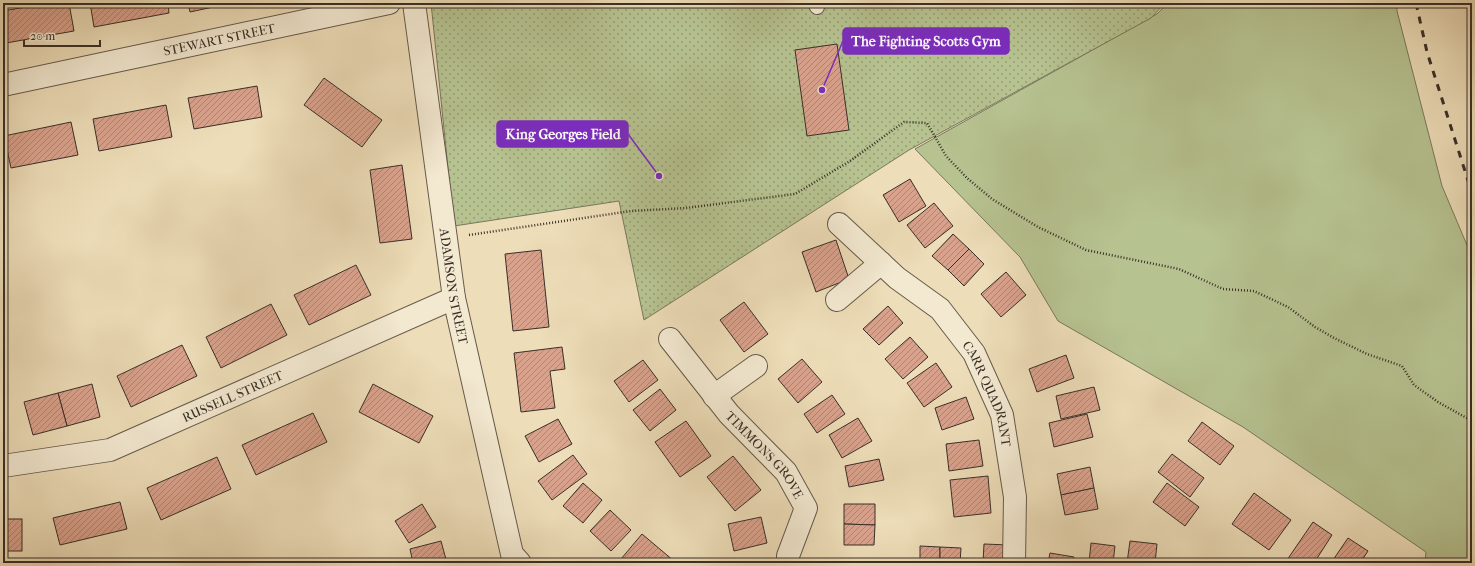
<svg xmlns="http://www.w3.org/2000/svg" width="1475" height="566" viewBox="0 0 1475 566" font-family="'IM FELL French Canon',serif">
<defs>
<pattern id="park-dots" width="8" height="8" patternUnits="userSpaceOnUse"><rect width="8" height="8" fill="#b6c290"/><path d="M2 2h.1M6 6h.1" fill="none" stroke="#959e76" stroke-width="1.8" stroke-linecap="round"/></pattern>
<pattern id="building-hatch" width="6" height="6" patternUnits="userSpaceOnUse"><rect width="6" height="6" fill="#d9a28d"/><path d="M-1 1l2-2M0 6l6-6M5 7l2-2" fill="none" stroke="#b18473"/></pattern>
</defs>
<rect width="100%" height="100%" fill="#edddb8"/>
<filter id="stains"><feTurbulence type="fractalNoise" baseFrequency=".005" numOctaves="4"/><feColorMatrix values="0 0 0 0 .2 0 0 0 0 .09 0 0 0 0 .02 0 0 0 .5 -.17"/></filter>
<radialGradient id="worn" r=".72"><stop offset=".6" stop-color="#630" stop-opacity="0"/><stop offset="1" stop-color="#630" stop-opacity=".3"/></radialGradient>
<!-- green -->
<path fill="#b6c290" stroke="#78785c" d="M 1168,3 L 1397,3 L 1397,11 L 1442,186 L 1472,257 L 1472,563 L 1425,563 L 1426,552 L 1243,427 L 1058,321 L 1020,257 L 915,149 L 1157,14 Z"/>
<!-- park -->
<path fill="url(#park-dots)" stroke="#78785c" d="M 431,3 L 1165,3 L 1151,18 L 909,150 L 644,320 L 619,201 L 454,226 Z"/>
<!-- building -->
<g fill="url(#building-hatch)" stroke="#392f27">
<path d="M 49,3 L 69,3 L 74,31 L 6,43 L 3,27 L 3,11 Z"/>
<path d="M 90,3 L 168,3 L 169,13 L 94,27 Z"/>
<path d="M 188,3 L 232,3 L 190,12 Z"/>
<path d="M 837,44 L 849,130 L 807,136 L 795,50 Z"/>
<path d="M 324,78 L 382,120 L 362,147 L 304,105 Z"/>
<path d="M 257,86 L 262,117 L 194,129 L 188,98 Z"/>
<path d="M 166,105 L 172,137 L 99,151 L 93,119 Z"/>
<path d="M 71,122 L 78,155 L 11,168 L 4,136 Z"/>
<path d="M 402,165 L 412,239 L 380,243 L 370,170 Z"/>
<path d="M 910,179 L 926,206 L 899,222 L 883,195 Z"/>
<path d="M 934,203 L 953,226 L 925,248 L 907,225 Z"/>
<path d="M 953,234 L 969,249 L 948,270 L 932,256 Z"/>
<path d="M 836,240 L 849,279 L 816,292 L 802,252 Z"/>
<path d="M 969,249 L 984,264 L 964,286 L 948,270 Z"/>
<path d="M 541,250 L 549,327 L 513,331 L 505,254 Z"/>
<path d="M 356,265 L 371,295 L 309,325 L 294,295 Z"/>
<path d="M 1006,272 L 1026,295 L 1001,317 L 981,294 Z"/>
<path d="M 744,302 L 768,334 L 744,352 L 720,320 Z"/>
<path d="M 271,304 L 287,335 L 221,368 L 206,337 Z"/>
<path d="M 888,306 L 903,323 L 879,345 L 863,329 Z"/>
<path d="M 910,337 L 928,357 L 903,379 L 885,359 Z"/>
<path d="M 182,345 L 197,376 L 131,407 L 117,376 Z"/>
<path d="M 562,347 L 565,369 L 550,371 L 555,408 L 521,412 L 514,353 Z"/>
<path d="M 1066,355 L 1074,378 L 1037,392 L 1029,369 Z"/>
<path d="M 802,359 L 822,382 L 798,403 L 778,379 Z"/>
<path d="M 643,360 L 658,380 L 629,402 L 614,381 Z"/>
<path d="M 936,363 L 952,387 L 924,407 L 907,383 Z"/>
<path d="M 92,384 L 100,417 L 67,426 L 58,393 Z"/>
<path d="M 373,384 L 433,416 L 419,443 L 359,412 Z"/>
<path d="M 1094,387 L 1100,410 L 1061,419 L 1056,396 Z"/>
<path d="M 660,389 L 676,410 L 650,431 L 633,410 Z"/>
<path d="M 58,393 L 67,426 L 33,435 L 24,402 Z"/>
<path d="M 832,395 L 845,414 L 817,433 L 804,414 Z"/>
<path d="M 966,397 L 974,419 L 942,430 L 935,408 Z"/>
<path d="M 313,413 L 327,442 L 256,475 L 242,445 Z"/>
<path d="M 1087,414 L 1093,437 L 1054,447 L 1049,423 Z"/>
<path d="M 858,418 L 872,441 L 842,458 L 829,435 Z"/>
<path d="M 558,419 L 572,444 L 539,462 L 525,436 Z"/>
<path d="M 686,421 L 711,456 L 680,477 L 655,442 Z"/>
<path d="M 1202,422 L 1234,446 L 1220,465 L 1188,441 Z"/>
<path d="M 979,440 L 983,466 L 949,471 L 946,444 Z"/>
<path d="M 1172,454 L 1204,478 L 1190,497 L 1158,472 Z"/>
<path d="M 573,455 L 587,474 L 552,500 L 538,481 Z"/>
<path d="M 733,456 L 761,490 L 735,511 L 707,477 Z"/>
<path d="M 217,457 L 231,489 L 161,520 L 147,488 Z"/>
<path d="M 879,459 L 884,480 L 849,487 L 845,466 Z"/>
<path d="M 1090,467 L 1094,488 L 1061,495 L 1057,474 Z"/>
<path d="M 988,476 L 991,513 L 954,517 L 950,480 Z"/>
<path d="M 583,483 L 602,500 L 583,523 L 563,506 Z"/>
<path d="M 1167,483 L 1199,507 L 1185,526 L 1153,502 Z"/>
<path d="M 1094,488 L 1098,509 L 1065,515 L 1061,495 Z"/>
<path d="M 1254,493 L 1291,520 L 1269,550 L 1232,524 Z"/>
<path d="M 120,502 L 127,529 L 60,545 L 53,518 Z"/>
<path d="M 422,504 L 436,527 L 409,543 L 395,521 Z"/>
<path d="M 844,504 L 875,504 L 875,525 L 844,524 Z"/>
<path d="M 610,510 L 631,530 L 611,551 L 590,531 Z"/>
<path d="M 761,517 L 767,543 L 734,551 L 728,524 Z"/>
<rect x="3" y="519" width="19" height="32"/>
<path d="M 1313,522 L 1332,535 L 1314,563 L 1292,563 L 1287,560 Z"/>
<path d="M 844,524 L 875,525 L 874,545 L 844,545 Z"/>
<path d="M 642,534 L 674,561 L 672,563 L 625,563 L 621,559 Z"/>
<path d="M 1348,538 L 1368,551 L 1360,563 L 1331,563 Z"/>
<path d="M 441,541 L 447,563 L 413,563 L 410,549 Z"/>
<path d="M 1130,541 L 1157,544 L 1155,563 L 1127,563 Z"/>
<path d="M 1091,543 L 1115,546 L 1113,563 L 1089,563 Z"/>
<path d="M 984,544 L 1009,545 L 1008,563 L 983,563 Z"/>
<path d="M 920,546 L 940,547 L 940,563 L 920,563 Z"/>
<path d="M 940,547 L 961,548 L 960,563 L 940,563 Z"/>
<path d="M 1050,553 L 1074,557 L 1073,563 L 1048,563 Z"/>
<path d="M 728,560 L 760,562 L 760,563 L 728,563 Z"/>
</g>
<g fill="none" stroke-linecap="round" stroke-linejoin="round">
<!-- service casing -->
<g stroke="#665a4b" stroke-width="16">
<path id="service" d="M 815,3 L 817,7"/>
</g>
<!-- minor casing -->
<g stroke="#665a4b" stroke-width="24">
<g id="minor">
<path id="s1" d="M 414,3 L 454,298 L 512,554 L 520,563"/>
<path id="s2" d="M 3,85 L 389,3"/>
<path id="s3" d="M 839,224 L 897,278 L 940,309 L 974,353 L 1002,415 L 1015,497 L 1014,563"/>
<path d="M 837,300 L 881,263"/>
<path id="s4" d="M 670,339 L 729,414 L 786,472 L 806,508 L 788,556 L 788,563"/>
<path d="M 714,396 L 756,366"/>
<path id="s5" d="M 3,466 L 110,450 L 454,298"/>
</g>
</g>
<!-- path -->
<path stroke="#392f27" stroke-width="2.5" stroke-dasharray="1 2" stroke-linecap="butt" d="M 469,235 L 631,211 L 686,208 L 795,194 L 850,161 L 904,122 L 927,123 L 946,156 L 967,178 L 992,199 L 1038,227 L 1086,250 L 1179,269 L 1223,289 L 1254,291 L 1288,307 L 1315,327 L 1334,338 L 1367,354 L 1402,366 L 1414,385 L 1438,402 L 1472,421"/>
<!-- service -->
<use href="#service" stroke="#f3e9d1" stroke-width="14"/>
<!-- minor -->
<use href="#minor" stroke="#f3e9d1" stroke-width="22"/>
<!-- rail -->
<path stroke="#392f27" stroke-width="3" stroke-dasharray="7 7" stroke-linecap="butt" d="M 1416,3 L 1427,52 L 1472,193"/>
</g>
<g text-anchor="middle" dominant-baseline="central" stroke-width="4" stroke-linejoin="round" paint-order="stroke">
<!-- street labels -->
<g font-size="13" fill="#392f27" stroke="#f3e9d1">
<text stroke="none"><textPath href="#s2" startOffset="221">STEWART STREET</textPath></text>
<text stroke="none"><textPath href="#s1" startOffset="286">ADAMSON STREET</textPath></text>
<text stroke="none"><textPath href="#s3" startOffset="231">CARR QUADRANT</textPath></text>
<text stroke="none"><textPath href="#s5" startOffset="242">RUSSELL STREET</textPath></text>
<text stroke="none"><textPath href="#s4" startOffset="150">TIMMONS GROVE</textPath></text>
</g>
</g>
<!-- callouts -->
<path fill="none" stroke="#7b2cbf" stroke-width="1.5" d="M822 90L843 41M659 176L628 134"/>
<g fill="#7b2cbf" stroke="#f3e9d1" stroke-width="1.5">
<circle cx="822" cy="90" r="4"/>
<circle cx="659" cy="176" r="4"/>
</g>
<g fill="#7b2cbf" stroke="#7b2cbf" stroke-width="1.5">
<rect x="843" y="28" width="166" height="26" rx="4"/>
<rect x="497" y="121" width="131" height="26" rx="4"/>
</g>
<g font-size="14" text-anchor="middle" font-weight="bold" fill="#fff">
<text x="926" y="46">The Fighting Scotts Gym</text>
<text x="563" y="139">King Georges Field</text>
</g>
<!-- margin -->
<rect width="1475" height="566" fill="none" stroke="#edddb8" stroke-width="16"/>
<rect x="4" y="4" width="1467" height="558" fill="none" stroke="#392f27" stroke-width="2"/>
<rect x="8" y="8" width="1459" height="550" fill="none" stroke="#392f27"/>
<!-- scale -->
<path d="M24 40v6h76v-6" fill="none" stroke="#392f27" stroke-width="2"/>
<text x="30" y="40" font-size="12" fill="#392f27" stroke="#f3e9d1" stroke-width="3" paint-order="stroke">20 m</text>
<rect width="100%" height="100%" filter="url(#stains)"/>
<rect width="100%" height="100%" fill="url(#worn)"/>
</svg>
